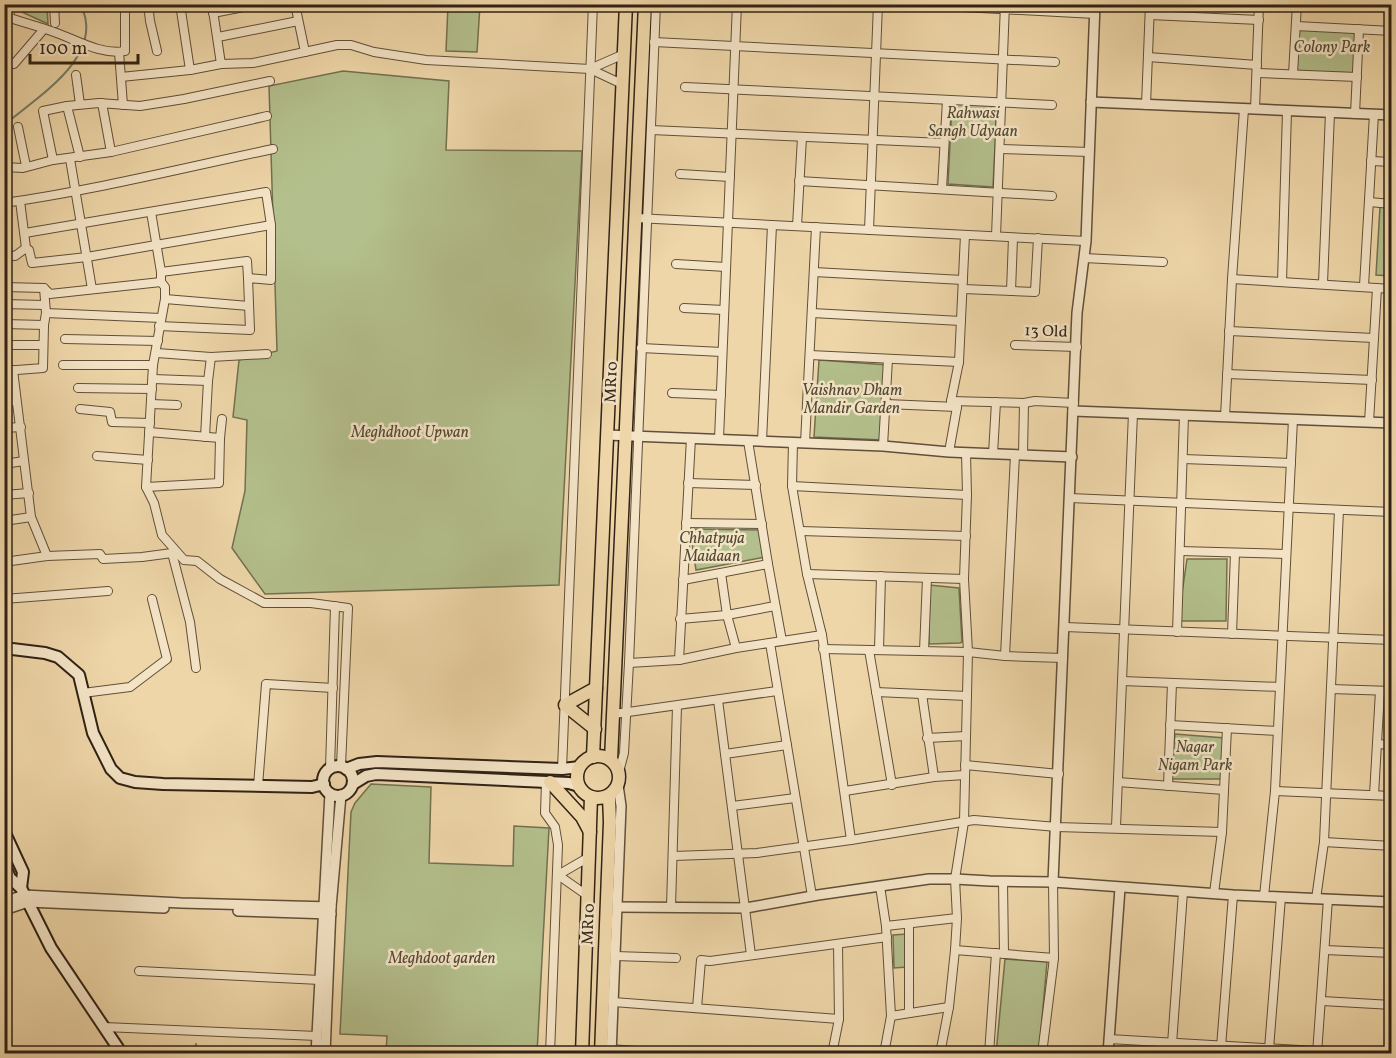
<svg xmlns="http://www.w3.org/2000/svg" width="1396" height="1058" viewBox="0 0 1396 1058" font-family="Vollkorn,serif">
<rect width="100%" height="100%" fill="#eed6a8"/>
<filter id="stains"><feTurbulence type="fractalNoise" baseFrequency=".00333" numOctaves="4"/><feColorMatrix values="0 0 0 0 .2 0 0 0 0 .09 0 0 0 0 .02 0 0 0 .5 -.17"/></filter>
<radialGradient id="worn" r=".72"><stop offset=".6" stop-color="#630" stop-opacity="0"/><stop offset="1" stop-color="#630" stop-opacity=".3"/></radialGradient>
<!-- green -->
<g fill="#b3bf8c" stroke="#727051" stroke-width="1.5">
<path d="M 15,5 L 47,5 L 48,24 L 13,8 Z"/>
<path d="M 448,5 L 480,5 L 477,52 L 446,51 Z"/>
<path d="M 1357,26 L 1354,73 L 1294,71 L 1299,30 Z"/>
<path d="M 343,71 L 449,81 L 446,150 L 582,151 L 559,585 L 265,594 L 232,548 L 245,491 L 247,420 L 233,417 L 239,360 L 277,351 L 269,86 Z"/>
<path d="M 952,104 L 997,106 L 993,187 L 948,184 Z"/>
<path d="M 1380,207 L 1391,208 L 1391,276 L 1376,275 Z"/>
<path d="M 819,360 L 888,365 L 884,440 L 814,437 Z"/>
<path d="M 690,529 L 759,530 L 765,557 L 696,570 Z"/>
<path d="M 1187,559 L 1227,559 L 1226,621 L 1178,621 Z"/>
<path d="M 929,585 L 959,588 L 962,642 L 960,643 L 929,644 Z"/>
<path d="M 1175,734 L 1225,738 L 1223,779 L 1170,779 Z"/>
<path d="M 371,784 L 431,787 L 429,863 L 513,866 L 514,826 L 549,828 L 537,1053 L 386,1053 L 387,1036 L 340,1034 L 351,812 L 355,803 Z"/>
<path d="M 907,934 L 907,967 L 894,968 L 893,935 Z"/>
<path d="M 1005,959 L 1047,962 L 1039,1053 L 996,1054 Z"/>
</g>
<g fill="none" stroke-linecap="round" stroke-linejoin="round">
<!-- stream -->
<g stroke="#707d6c" stroke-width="2">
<path d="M 4,125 C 37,97 108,55 80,4"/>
<path d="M 194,1054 L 196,1044"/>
</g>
<!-- minor casing -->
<g stroke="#604f3a" stroke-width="10">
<g id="minor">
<path d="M 54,4 L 55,23"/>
<path d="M 148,4 L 150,21 L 157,51"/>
<path d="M 180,4 L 190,70"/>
<path d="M 212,4 L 221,64"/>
<path d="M 295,4 L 305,52"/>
<path d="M 906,4 L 1095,14"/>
<path d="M 213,13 L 259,4"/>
<path d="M 1150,15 L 1259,20"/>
<path d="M 4,16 C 21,22 38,26 54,32 C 77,40 100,55 125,51 L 125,4"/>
<path d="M 8,17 L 13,4"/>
<path d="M 1296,26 L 1392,31"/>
<path d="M 218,37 L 298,21"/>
<path d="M 654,42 L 1055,62"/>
<path d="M 119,52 L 123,105"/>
<path d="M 1148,57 L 1257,65"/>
<path d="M 4,60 L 14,64 L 44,29"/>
<path d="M 590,69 L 624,54"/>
<path d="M 1257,73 L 1357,77"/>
<path d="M 1293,74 L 1297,4"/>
<path d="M 76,75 L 80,104"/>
<path d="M 121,77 L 190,70 L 221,64 L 253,63 L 337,45 L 351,45 L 374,52 L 426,60 L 590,69 L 622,84"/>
<path d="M 685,87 L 1052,105"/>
<path d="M 102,103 L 111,152"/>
<path d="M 1146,105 L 1150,4"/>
<path d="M 67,106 L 80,157"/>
<path d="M 1255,109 L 1259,4"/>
<path d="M 1355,114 L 1359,29"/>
<path d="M 1389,115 L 1392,58"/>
<path d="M 18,127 L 26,166"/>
<path d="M 651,130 L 944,143"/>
<path d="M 1000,149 L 1089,152"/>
<path d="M 70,159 L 92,289"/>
<path d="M 53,160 L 43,111 L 67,106 L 99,103 L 140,106 L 184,99 L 270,81"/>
<path d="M 1371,161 L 1392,162"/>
<path d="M 4,167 L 23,168 L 53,160 L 111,152 L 267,116"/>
<path d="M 680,174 L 730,177"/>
<path d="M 799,181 L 1052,196"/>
<path d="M 942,189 L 947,100"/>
<path d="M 20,201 L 26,248 L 29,250 L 32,263 L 87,257 L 271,225"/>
<path d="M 1369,202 L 1392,204"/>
<path d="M 4,203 C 95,190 183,168 273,149"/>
<path d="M 151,212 L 161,272 L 161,282 L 165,287 L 165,299 L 153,365 L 146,487 L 154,503 L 162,535 L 184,560 L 197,561 L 220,579 L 264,603 L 311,603 L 348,608 L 341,766"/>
<path d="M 636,218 L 1086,241"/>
<path d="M 797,226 L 802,137"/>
<path d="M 869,230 L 878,4"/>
<path d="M 25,233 L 266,192 L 271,225 L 271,280 L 248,278 L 250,330 L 159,326"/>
<path d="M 996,236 L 1005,4"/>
<path d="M 4,255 L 15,256 L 26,248"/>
<path d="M 1084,258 L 1163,262"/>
<path d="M 676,264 L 726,267"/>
<path d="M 161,272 L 247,261 L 248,278"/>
<path d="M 814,272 L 963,280"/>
<path d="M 1232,279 L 1392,289"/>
<path d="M 1282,282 L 1287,111"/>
<path d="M 1323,283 L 1330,113"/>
<path d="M 1364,286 L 1374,114"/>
<path d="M 4,287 L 44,288 L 50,294 L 161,282"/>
<path d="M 963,289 L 1035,292 L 1038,238"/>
<path d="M 1011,291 L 1013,238"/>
<path d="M 165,299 L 249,306"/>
<path d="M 4,304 L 44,305"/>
<path d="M 684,308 L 724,310"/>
<path d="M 46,313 L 161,318"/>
<path d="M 812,313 L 961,321"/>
<path d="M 4,324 L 44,325"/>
<path d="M 1229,331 L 1374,338"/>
<path d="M 65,339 L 158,341"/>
<path d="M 4,345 L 43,345"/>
<path d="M 1015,345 L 1077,347"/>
<path d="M 641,348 L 722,352"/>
<path d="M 157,353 L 211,357 L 267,354"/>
<path d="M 810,355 L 959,362"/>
<path d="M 63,365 L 153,365"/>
<path d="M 13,370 L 31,517 L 47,556"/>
<path d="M 4,371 L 43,368 L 44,325 L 46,313 L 44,288"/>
<path d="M 1227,374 L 1372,380"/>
<path d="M 153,379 L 208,381"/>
<path d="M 78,388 L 152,389"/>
<path d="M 672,393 L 721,395"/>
<path d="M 951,401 L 1024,403 L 1023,455"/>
<path d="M 4,402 L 16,401"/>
<path d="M 1024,403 L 1035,401 L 1074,403"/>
<path d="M 151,404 L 177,405"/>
<path d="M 886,404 L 957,407"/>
<path d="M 80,409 L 110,412 L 112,422 L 150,423"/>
<path d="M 1225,417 L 1232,279 L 1244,109"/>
<path d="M 1369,422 L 1377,288"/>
<path d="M 4,428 L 21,427"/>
<path d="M 149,432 L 220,438"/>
<path d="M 205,437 L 208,381 L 211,357"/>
<path d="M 719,439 L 737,4"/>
<path d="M 748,441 L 768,564 L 782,641"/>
<path d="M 762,441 L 772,225"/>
<path d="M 793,442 L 792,486 L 807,574 L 822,635 L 851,840"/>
<path d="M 805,443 L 816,227"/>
<path d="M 883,446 L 888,359"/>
<path d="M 949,452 L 957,407 L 951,401 L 959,362 L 965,235"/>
<path d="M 993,454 L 996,402"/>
<path d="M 97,456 L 148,460"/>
<path d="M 1183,459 L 1291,463"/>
<path d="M 4,464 L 24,461"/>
<path d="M 688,483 L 756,485"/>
<path d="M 792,486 L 967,495"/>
<path d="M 146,487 L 219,483 L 220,438 L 222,419"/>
<path d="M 4,495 L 29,493"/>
<path d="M 1070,498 L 1392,512"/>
<path d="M 4,521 L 31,517"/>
<path d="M 686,523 L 762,524"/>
<path d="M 801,531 L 966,536"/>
<path d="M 1180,551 L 1286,554"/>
<path d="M 172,553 L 190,622 L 196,668"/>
<path d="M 4,562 L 47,556 L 100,554 L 103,559 L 142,557 L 172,553 L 174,550"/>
<path d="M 721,573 L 727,615 L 736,648"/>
<path d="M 807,574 L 964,579"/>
<path d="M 683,580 L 768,564"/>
<path d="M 4,599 L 108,591"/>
<path d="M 680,619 L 727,615 L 775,606"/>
<path d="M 1065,627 L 1392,640"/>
<path d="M 1177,632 L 1184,415"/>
<path d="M 1232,634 L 1235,553"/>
<path d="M 770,643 L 812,896"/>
<path d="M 823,649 L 968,652 L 1005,656 L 1063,658"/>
<path d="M 869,650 L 892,785"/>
<path d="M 879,650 L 881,576"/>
<path d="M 924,651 L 927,578"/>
<path d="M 1005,656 L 1015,455"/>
<path d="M 679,660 L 691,438"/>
<path d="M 629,663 L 679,660 L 736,648 L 822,635"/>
<path d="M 1122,681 L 1280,687"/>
<path d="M 1331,689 L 1392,691"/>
<path d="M 876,692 L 967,696"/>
<path d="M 83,693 L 130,687 L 167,659 L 152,599"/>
<path d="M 922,694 L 934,777"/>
<path d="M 718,700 L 751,955"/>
<path d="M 614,714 L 777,691"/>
<path d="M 1170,725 L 1277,731"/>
<path d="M 927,738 L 966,736"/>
<path d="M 1377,744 L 1392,745"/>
<path d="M 725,754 L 787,745"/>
<path d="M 965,765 L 1059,774"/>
<path d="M 330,769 L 335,606"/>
<path d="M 562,769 L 593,4"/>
<path d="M 619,772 L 624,753 L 629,663 L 656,4"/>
<path d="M 546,782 L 545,813 L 555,827 L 558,845 L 550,1054"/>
<path d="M 1118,782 L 1224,790"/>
<path d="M 258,786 L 266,684 L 333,688"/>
<path d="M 1168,786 L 1172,683"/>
<path d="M 845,791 L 934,777 L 965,775"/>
<path d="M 1275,791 L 1392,796"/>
<path d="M 1374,795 L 1380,691"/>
<path d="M 732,806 L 795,798"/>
<path d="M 1116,827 L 1133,413"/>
<path d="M 1324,842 L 1392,846"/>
<path d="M 674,856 L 757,853 L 851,840 L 974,820 L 1057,827 L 1222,832"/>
<path d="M 1003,881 L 1004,954"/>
<path d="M 880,886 L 886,926 L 891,1016 L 884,1054"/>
<path d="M 1214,893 L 1222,832 L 1227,728"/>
<path d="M 588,896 L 558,875 L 589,857"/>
<path d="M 1264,896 L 1275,791 L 1293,419"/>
<path d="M 1316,899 L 1324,842 L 1339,510"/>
<path d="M 671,907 L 677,706"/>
<path d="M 886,926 L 957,918"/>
<path d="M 955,950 L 1054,958"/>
<path d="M 1325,950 L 1392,953"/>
<path d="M 615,956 L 676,958"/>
<path d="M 139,971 L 320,980"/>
<path d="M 1322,1001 L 1392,1005"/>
<path d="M 613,1002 L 839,1019"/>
<path d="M 697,1008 L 701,960 L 710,961 L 887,937"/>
<path d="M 909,1013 L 909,924"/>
<path d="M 891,1016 L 949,1007"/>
<path d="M 104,1027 L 317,1036"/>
<path d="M 1109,1039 L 1317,1051"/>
<path d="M 1172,1044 L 1183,892"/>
<path d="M 1221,1047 L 1233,895"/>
<path d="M 611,1049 L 672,1054"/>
<path d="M 1269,1049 L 1281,897"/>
<path d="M 832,1054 L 839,1019 L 838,944"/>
<path d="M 940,1054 L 949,1007 L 955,950 L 957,918 L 955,879 L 964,822 L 968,652 L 964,579 L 967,495 L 966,453"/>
<path d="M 989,1054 L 996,953"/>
<path d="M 1042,1054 L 1054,958 L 1053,882"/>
<path d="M 1317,1054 L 1328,899"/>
</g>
</g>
<!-- tertiary casing -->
<g stroke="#604f3a" stroke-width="12">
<g id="tertiary">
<path d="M 1091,102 L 1392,115"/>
<path d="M 1073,411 L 1392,423"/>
<path d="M 607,435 L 883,446 L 949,452 L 1072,457"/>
<path d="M 1053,882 L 1077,313 L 1086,241 L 1095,4"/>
<path d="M 4,902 L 24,895 L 181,903 L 331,907"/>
<path d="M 617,907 L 746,908 L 818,895 L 929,879 L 955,879 L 990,881 L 1053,882 L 1233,895 L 1392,902"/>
<path d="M 4,910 L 28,902 L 164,908"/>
<path d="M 238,911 L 331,914"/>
<path d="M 316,1054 L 330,793"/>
<path d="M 325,1054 L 331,907 L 341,795"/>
<path d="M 611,1054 L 621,806 L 618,785"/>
<path d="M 1108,1054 L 1120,888"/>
</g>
</g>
<!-- secondary casing -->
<g stroke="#302216" stroke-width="14">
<g id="secondary">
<path d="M 4,648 L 45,653 L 58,657 L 79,675 L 93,733 L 111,769 L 120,778 L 135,782 L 163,784 L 312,787 L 324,784"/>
<circle cx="338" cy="781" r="15"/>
<path d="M 346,769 L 359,764 L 377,762 L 562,769 L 580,767"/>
<path d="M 353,784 L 366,776 L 376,774 L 569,783 L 579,786"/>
<path d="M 4,831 L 23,872 L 21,888"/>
<path d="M 4,863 L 10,878 L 21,888 L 51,948 L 122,1054"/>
</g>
</g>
<!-- primary casing -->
<g stroke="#302216" stroke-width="15">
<g id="primary">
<path d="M 595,729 L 565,705 L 596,688"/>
<circle cx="598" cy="777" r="21"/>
<path d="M 593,757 L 626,4"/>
<path d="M 611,760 L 645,4"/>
<path d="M 550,782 L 582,817 L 590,832"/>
<path d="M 582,1054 L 591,797"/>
<path d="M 601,1054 L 610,822 L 609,796"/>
</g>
</g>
<!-- minor -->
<use href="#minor" stroke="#f4e4c6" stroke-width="8"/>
<!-- tertiary -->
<use href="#tertiary" stroke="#f4e4c6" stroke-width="9"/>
<!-- secondary -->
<use href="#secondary" stroke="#f4e4c6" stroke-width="10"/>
<!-- primary -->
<use href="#primary" stroke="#eed6a8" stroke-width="12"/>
</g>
<g text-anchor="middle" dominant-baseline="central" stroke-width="5" stroke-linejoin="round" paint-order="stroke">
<!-- park labels -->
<g font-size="16" font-style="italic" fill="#514934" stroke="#f4e4c6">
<text x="1332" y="48">Colony Park</text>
<text x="973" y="114">Rahwasi<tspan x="973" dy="18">Sangh Udyaan</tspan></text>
<text x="852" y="391">Vaishnav Dham<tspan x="852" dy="18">Mandir Garden</tspan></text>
<text x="410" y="433">Meghdhoot Upwan</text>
<text x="712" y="539">Chhatpuja<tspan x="712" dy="18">Maidaan</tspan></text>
<text x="1195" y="748">Nagar<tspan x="1195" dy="18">Nigam Park</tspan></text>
<text x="442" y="959">Meghdoot garden</text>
</g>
<!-- street labels -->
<g font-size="16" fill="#302216" stroke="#f4e4c6">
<text transform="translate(1046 332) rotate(2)">13 Old</text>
<text transform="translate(612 382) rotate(-88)">MR10</text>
<text transform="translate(589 924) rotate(-88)">MR10</text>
</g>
</g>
<!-- margin -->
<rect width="1396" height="1058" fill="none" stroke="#eed6a8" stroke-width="24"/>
<rect x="6" y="6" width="1384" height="1046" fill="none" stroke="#302216" stroke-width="3"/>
<rect x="12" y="12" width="1372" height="1034" fill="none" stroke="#302216" stroke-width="1.5"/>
<!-- scale -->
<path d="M30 54v9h108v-9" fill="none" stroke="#302216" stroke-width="3"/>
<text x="39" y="54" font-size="18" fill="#302216" stroke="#f4e4c6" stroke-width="4.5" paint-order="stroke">100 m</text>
<rect width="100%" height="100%" filter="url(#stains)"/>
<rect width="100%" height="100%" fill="url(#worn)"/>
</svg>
